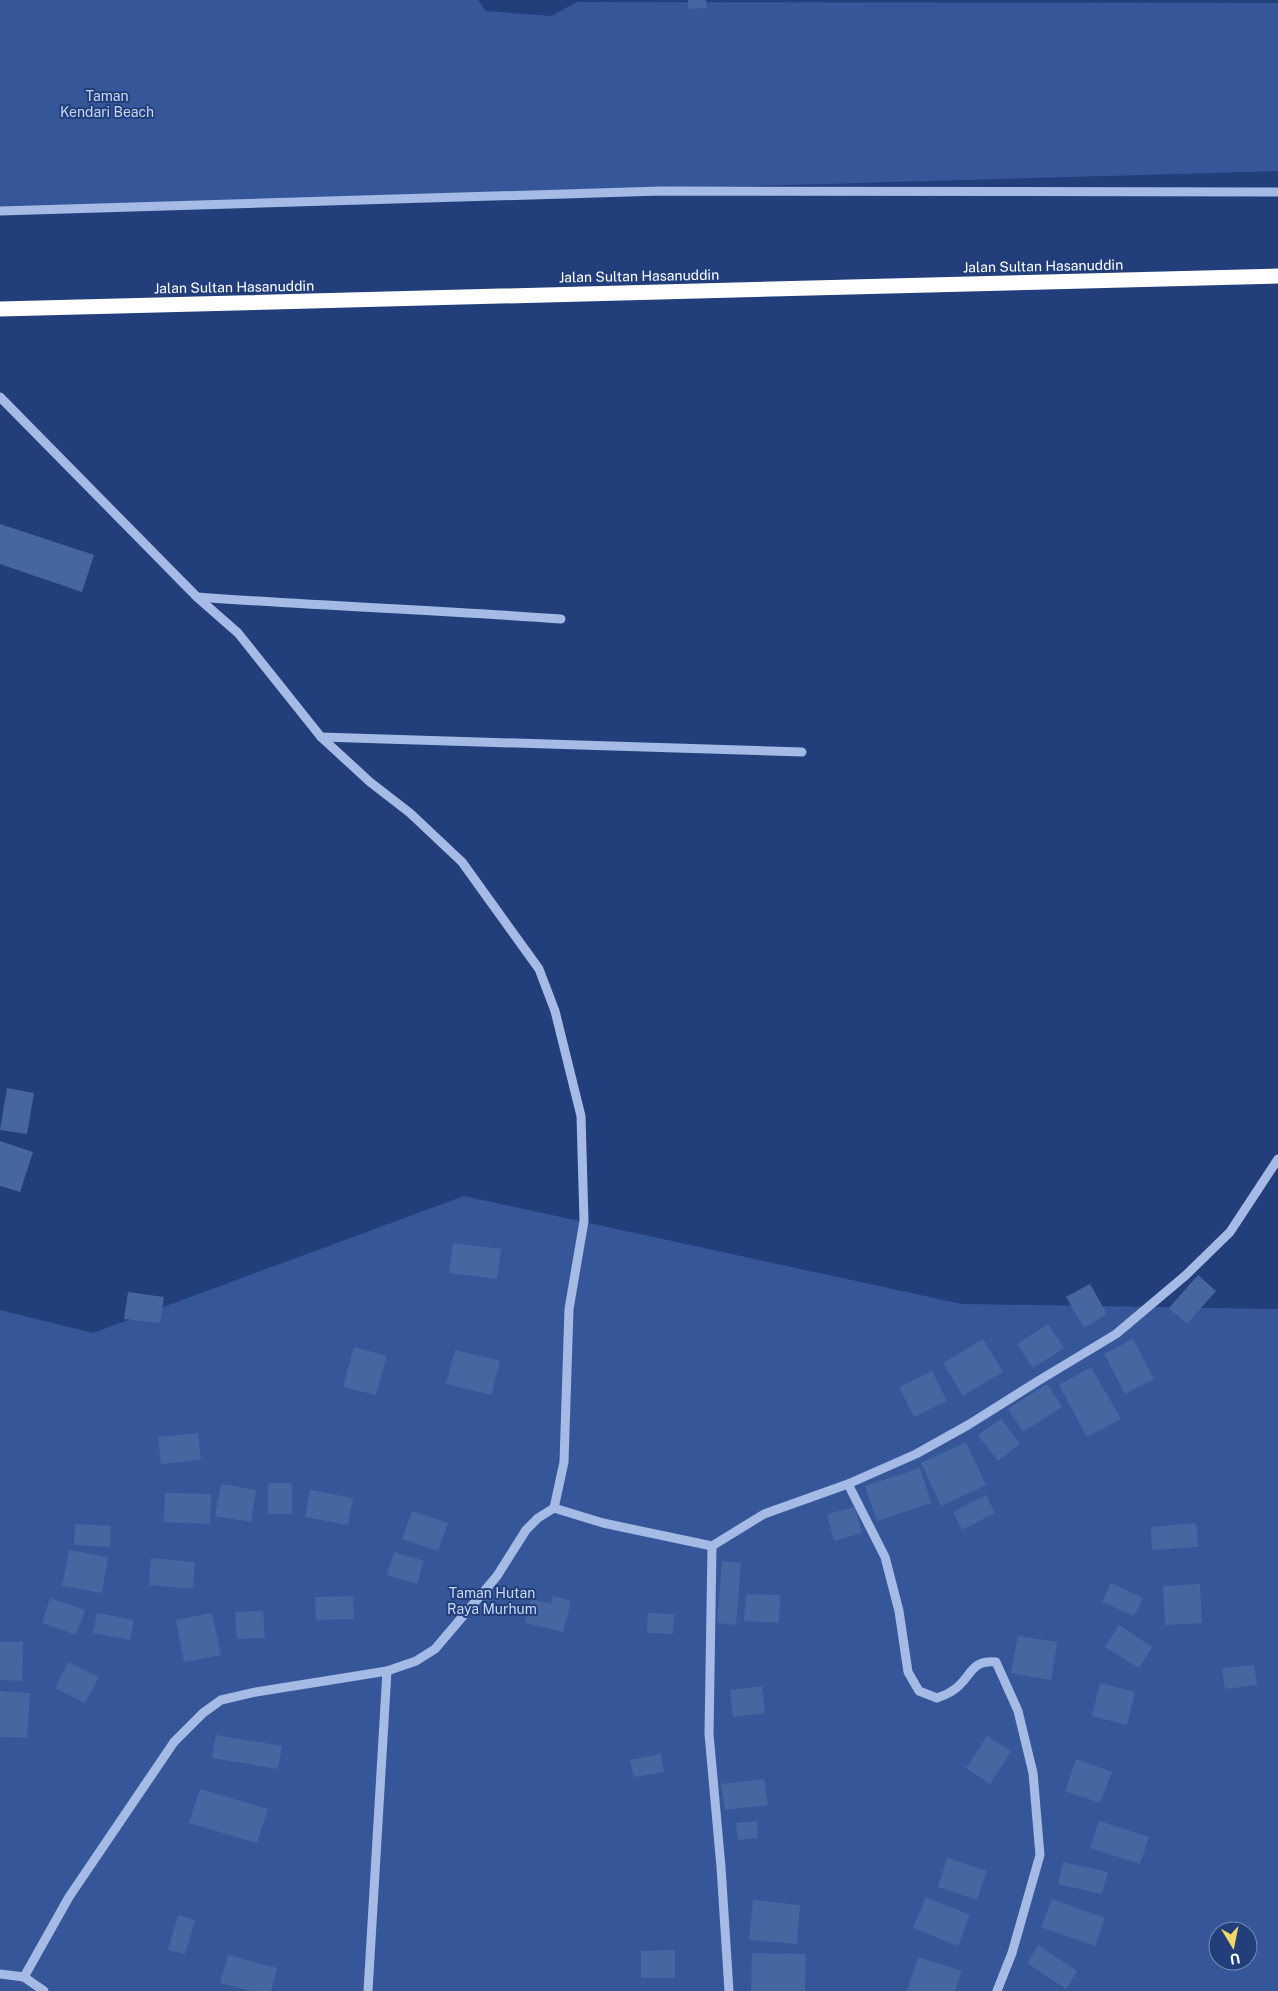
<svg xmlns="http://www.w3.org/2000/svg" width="1278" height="1991" viewBox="0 0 1278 1991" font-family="'Public Sans',sans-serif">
<rect width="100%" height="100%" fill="#223f7b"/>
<!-- green -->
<g fill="#355799" fill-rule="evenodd">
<path d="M 0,0 L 478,0 L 486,11 L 551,16 L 577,2 L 1278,3 L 1278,171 L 291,199 L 0,213 Z"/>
<path d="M 464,1196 L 962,1304 L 1278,1309 L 1278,1991 L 0,1991 L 0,1310 L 93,1333 ZM 1218,1931 L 1248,1931 L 1248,1961 L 1218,1961 Z"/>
</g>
<!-- building -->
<g fill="#4666a2">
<path d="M 688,0 L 706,0 L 707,8 L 688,9 Z"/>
<path d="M 0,524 L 94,555 L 82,592 L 0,564 Z"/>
<path d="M 7,1088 L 34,1093 L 27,1134 L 0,1130 Z"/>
<path d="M 0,1141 L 33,1152 L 20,1192 L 0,1186 Z"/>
<path d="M 453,1243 L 501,1249 L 497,1279 L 449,1273 Z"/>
<path d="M 1198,1275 L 1216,1291 L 1187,1324 L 1169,1308 Z"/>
<path d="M 1090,1284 L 1107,1314 L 1084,1328 L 1066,1297 Z"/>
<path d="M 128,1292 L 164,1297 L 160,1323 L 124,1319 Z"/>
<path d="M 1048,1324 L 1064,1348 L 1033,1368 L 1017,1344 Z"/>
<path d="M 983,1339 L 1003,1372 L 963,1396 L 943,1363 Z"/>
<path d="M 1133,1339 L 1154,1379 L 1125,1394 L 1104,1354 Z"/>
<path d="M 354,1347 L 387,1356 L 376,1395 L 343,1387 Z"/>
<path d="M 455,1350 L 500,1361 L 491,1395 L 446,1384 Z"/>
<path d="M 1091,1367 L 1121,1419 L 1087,1437 L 1059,1385 Z"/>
<path d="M 932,1371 L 947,1401 L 914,1417 L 899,1387 Z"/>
<path d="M 1047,1384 L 1062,1407 L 1023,1432 L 1008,1409 Z"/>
<path d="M 1001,1419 L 1020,1444 L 998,1461 L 978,1435 Z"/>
<path d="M 198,1433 L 201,1460 L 161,1464 L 158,1437 Z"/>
<path d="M 966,1442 L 986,1485 L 941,1506 L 921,1463 Z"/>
<path d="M 920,1468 L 931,1503 L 877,1521 L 865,1486 Z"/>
<rect x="268" y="1483" width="24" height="31"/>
<path d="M 221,1484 L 256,1490 L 251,1522 L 215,1516 Z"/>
<path d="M 310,1490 L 353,1498 L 348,1525 L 305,1517 Z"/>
<path d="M 165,1493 L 211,1494 L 210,1524 L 164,1522 Z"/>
<path d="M 986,1495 L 995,1513 L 962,1530 L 953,1512 Z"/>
<path d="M 855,1507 L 862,1533 L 834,1541 L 827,1514 Z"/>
<path d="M 412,1511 L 448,1523 L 438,1551 L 402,1539 Z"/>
<path d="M 1196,1523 L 1198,1547 L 1152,1550 L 1151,1527 Z"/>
<path d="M 75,1524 L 111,1526 L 110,1547 L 74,1545 Z"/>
<path d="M 69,1550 L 108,1557 L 102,1593 L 62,1586 Z"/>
<path d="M 394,1552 L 424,1561 L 417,1584 L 387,1575 Z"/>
<path d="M 151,1558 L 195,1562 L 193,1589 L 149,1585 Z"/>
<path d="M 722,1561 L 741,1563 L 736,1625 L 717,1623 Z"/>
<path d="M 1111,1583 L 1143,1598 L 1134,1616 L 1102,1602 Z"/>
<path d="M 1200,1584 L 1202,1623 L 1165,1625 L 1163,1586 Z"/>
<path d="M 746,1594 L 780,1595 L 779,1623 L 744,1621 Z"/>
<path d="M 353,1596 L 354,1619 L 316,1620 L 315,1597 Z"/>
<path d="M 553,1596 L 571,1601 L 563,1632 L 525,1623 L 531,1599 L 551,1604 Z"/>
<path d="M 50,1598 L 85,1610 L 76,1635 L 42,1623 Z"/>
<path d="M 263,1611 L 265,1638 L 237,1639 L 235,1612 Z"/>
<path d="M 97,1613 L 134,1620 L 130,1640 L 93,1633 Z"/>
<path d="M 212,1613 L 221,1655 L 184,1662 L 176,1620 Z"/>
<path d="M 648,1613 L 674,1614 L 673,1634 L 647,1633 Z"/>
<path d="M 1119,1625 L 1152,1647 L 1139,1668 L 1105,1647 Z"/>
<path d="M 1018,1636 L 1057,1642 L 1051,1680 L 1011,1673 Z"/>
<path d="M 0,1642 L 23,1642 L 22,1681 L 0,1680 Z"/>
<path d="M 68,1662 L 99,1677 L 85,1703 L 55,1688 Z"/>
<path d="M 1254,1665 L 1257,1685 L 1225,1689 L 1222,1668 Z"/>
<path d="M 1100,1683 L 1135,1692 L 1127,1725 L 1092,1716 Z"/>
<path d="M 762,1686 L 765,1713 L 733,1717 L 730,1690 Z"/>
<path d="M 0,1691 L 30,1693 L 27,1738 L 0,1737 Z"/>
<path d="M 216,1735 L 282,1746 L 278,1769 L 212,1758 Z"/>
<path d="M 987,1736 L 1011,1751 L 990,1784 L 966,1768 Z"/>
<path d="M 661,1754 L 664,1772 L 634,1777 L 630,1760 Z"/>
<path d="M 1076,1759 L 1112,1772 L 1100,1803 L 1065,1791 Z"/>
<path d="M 764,1779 L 768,1805 L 725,1810 L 721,1784 Z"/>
<path d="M 200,1789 L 268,1809 L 257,1843 L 189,1823 Z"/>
<path d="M 757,1821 L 758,1838 L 738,1840 L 736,1823 Z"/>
<path d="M 1099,1821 L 1149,1837 L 1140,1864 L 1090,1848 Z"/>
<path d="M 947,1858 L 987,1871 L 977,1900 L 938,1887 Z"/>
<path d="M 1063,1862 L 1108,1872 L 1102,1894 L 1058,1884 Z"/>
<path d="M 926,1897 L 970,1915 L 958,1946 L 913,1928 Z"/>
<path d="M 1052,1899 L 1105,1918 L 1095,1946 L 1041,1927 Z"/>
<path d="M 753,1900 L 800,1905 L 797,1944 L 749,1940 Z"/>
<path d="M 178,1915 L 195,1920 L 185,1954 L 168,1950 Z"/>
<path d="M 1038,1945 L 1077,1971 L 1066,1989 L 1027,1963 Z"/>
<path d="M 675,1950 L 675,1978 L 641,1978 L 641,1951 Z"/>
<path d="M 752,1953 L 806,1954 L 805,1991 L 751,1991 Z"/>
<path d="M 228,1955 L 277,1968 L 271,1991 L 250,1991 L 220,1983 Z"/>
<path d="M 918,1957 L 962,1971 L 955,1991 L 907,1991 Z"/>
</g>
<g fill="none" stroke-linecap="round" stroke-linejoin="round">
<!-- minor -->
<g stroke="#a5bbe5" stroke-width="9">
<path d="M 0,211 L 661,191 L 1278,192"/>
<path d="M 0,397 L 197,597 L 238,633 L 321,737 L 370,782 L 410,813 L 462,862 L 539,969 L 555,1011 L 581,1116 L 584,1221 L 569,1309 L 564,1462 L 554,1508"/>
<path d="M 197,597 C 318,606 440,610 561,619"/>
<path d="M 321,737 L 802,752"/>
<path d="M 848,1484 L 885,1557 L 899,1611 L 908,1672 L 919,1691 L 937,1698 C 942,1696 948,1694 952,1691 C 971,1680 969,1659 996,1662 L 1018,1711 L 1033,1773 L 1040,1855 L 1012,1953 L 997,1991"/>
<path d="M 712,1546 L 709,1734 L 721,1867 L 729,1991"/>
<path d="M 0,1974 L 24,1977"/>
<path d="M 44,1991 L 24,1977 L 69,1897 L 174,1742 L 203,1713 L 221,1700 L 256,1692 L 387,1671 L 416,1661 L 435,1649 L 497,1576 L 526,1530 L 538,1518 L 554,1508 L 603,1523 L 712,1546 L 764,1514 L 848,1484 L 916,1454 L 968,1425 L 1038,1381 L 1116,1334 L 1186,1275 L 1230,1232 L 1278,1159"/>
<path d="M 368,1991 L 387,1671"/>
</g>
<!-- highway -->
<path stroke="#fff" stroke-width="15" d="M 0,309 L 1278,276"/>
</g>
<g text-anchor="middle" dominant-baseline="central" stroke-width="4" stroke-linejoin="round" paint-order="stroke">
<!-- park labels -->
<g font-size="14" fill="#c8d7f4" stroke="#223f7b">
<text x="107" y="96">Taman<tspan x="107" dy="16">Kendari Beach</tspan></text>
<text x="492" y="1593">Taman Hutan<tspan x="492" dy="16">Raya Murhum</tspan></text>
</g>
<!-- street labels -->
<g font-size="14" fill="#fff" stroke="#223f7b">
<text transform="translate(1043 266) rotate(-1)">Jalan Sultan Hasanuddin</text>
<text transform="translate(639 276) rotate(-1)">Jalan Sultan Hasanuddin</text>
<text transform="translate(234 287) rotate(-1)">Jalan Sultan Hasanuddin</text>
</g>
</g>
<!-- north arrow -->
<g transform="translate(1233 1946) rotate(170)"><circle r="24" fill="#223f7b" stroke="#7a8cb0"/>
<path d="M0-4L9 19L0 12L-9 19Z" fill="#f1d867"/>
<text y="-8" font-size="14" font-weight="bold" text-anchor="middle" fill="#ffffff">U</text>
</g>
</svg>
